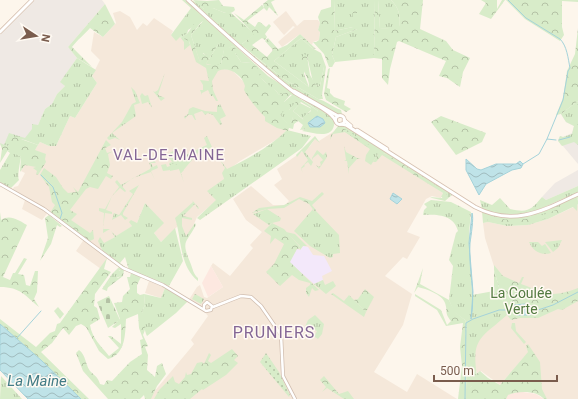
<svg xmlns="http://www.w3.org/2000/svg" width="578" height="399" viewBox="0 0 578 399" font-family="Roboto,sans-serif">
<defs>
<pattern id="grass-tufts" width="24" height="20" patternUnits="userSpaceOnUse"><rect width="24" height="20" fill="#d8ecc9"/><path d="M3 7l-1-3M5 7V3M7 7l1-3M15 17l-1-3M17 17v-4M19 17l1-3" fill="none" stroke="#b4c2a5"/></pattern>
<pattern id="forest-crowns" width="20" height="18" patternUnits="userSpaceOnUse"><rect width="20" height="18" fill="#d8ecc9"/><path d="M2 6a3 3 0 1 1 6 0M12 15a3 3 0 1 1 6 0" fill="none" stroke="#b4c2a5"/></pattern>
<pattern id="cemetery-stones" width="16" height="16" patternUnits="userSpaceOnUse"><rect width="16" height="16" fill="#d8ecc9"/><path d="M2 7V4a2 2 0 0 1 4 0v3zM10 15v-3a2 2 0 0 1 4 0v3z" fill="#b4c2a5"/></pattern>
<pattern id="garden-dots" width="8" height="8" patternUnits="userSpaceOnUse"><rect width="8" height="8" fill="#d8ecc9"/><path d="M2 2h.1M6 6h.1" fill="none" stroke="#b4c2a5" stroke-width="1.8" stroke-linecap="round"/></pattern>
<pattern id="water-waves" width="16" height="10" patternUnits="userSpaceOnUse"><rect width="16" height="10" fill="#bfe3e8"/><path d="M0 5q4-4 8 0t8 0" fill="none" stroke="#a0bbbe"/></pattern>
</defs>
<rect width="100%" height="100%" fill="#fdf6ec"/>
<!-- residential -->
<g fill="#f5e8da">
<path d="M 120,11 L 130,17 L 137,30 L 143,23 L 147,26 L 154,18 L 173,31 L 171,35 L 180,37 L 222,69 L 232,70 L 244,82 L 254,104 L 265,117 L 287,130 L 279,138 L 240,161 L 223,174 L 224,179 L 217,200 L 197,217 L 191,231 L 181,241 L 178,226 L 161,242 L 154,233 L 163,223 L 145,203 L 137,223 L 101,246 L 101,250 L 109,255 L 101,269 L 76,251 L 85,238 L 49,211 L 42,220 L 22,209 L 26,197 L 13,189 L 14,187 L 18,186 L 25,173 L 21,171 L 40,142 L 49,146 L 56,146 L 70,116 L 75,118 L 97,83 L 92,76 L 100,60 L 91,51 L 94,32 L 103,37 L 116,23 L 113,13 Z"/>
<path d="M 286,11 L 297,26 L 304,20 L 318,20 L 320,23 L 318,30 L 320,31 L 319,40 L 313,42 L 312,45 L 300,34 L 282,47 L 278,42 L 295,27 L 293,26 L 284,35 L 273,22 Z"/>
<path d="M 344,125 L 443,193 L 441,198 L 432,196 L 426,199 L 407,232 L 420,237 L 407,259 L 403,257 L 385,276 L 412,294 L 403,325 L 374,372 L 407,392 L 417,374 L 457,399 L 148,399 L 194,344 L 191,340 L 208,316 L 202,309 L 194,306 L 188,301 L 197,287 L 200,285 L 204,297 L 207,298 L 223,287 L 211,266 L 213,263 L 230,276 L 253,248 L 250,245 L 262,232 L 246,220 L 233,199 L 251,186 L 273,205 L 285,205 L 289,201 L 274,185 L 282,179 L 277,169 L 310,146 L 315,139 L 319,141 Z"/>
<path d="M 578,205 L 578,399 L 546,399 L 524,357 L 500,385 L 481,371 L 478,374 L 462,346 L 506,313 L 505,301 L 485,238 L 483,223 L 488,222 L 507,226 L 528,225 L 548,219 Z"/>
<path d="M 149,281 L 165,288 L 161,298 L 145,293 Z"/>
</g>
<!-- commercial -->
<g fill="#fde8e0">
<path d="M 211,266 L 223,287 L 208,297 L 202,283 Z"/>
<path d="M 510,390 L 536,394 L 544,399 L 505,399 Z"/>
</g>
<!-- industrial -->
<g fill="#efe9e4">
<path d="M 35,0 L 102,0 L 105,4 L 68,47 L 77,58 L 61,81 L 65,86 L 57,94 L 52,104 L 45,109 L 39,123 L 28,138 L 5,148 L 0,145 L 0,35 Z"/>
<path d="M 578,101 L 578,164 L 558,140 L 560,136 L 563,137 L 572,133 L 574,126 L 566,122 L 561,114 Z"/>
<path d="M 578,170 L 578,186 L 546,200 L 542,197 L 555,183 Z"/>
</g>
<!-- education -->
<path fill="#f3e8fa" d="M 303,246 L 308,247 L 313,255 L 324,256 L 332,271 L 322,276 L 323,280 L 314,284 L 289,262 L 297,249 L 300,250 Z"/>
<!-- grass -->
<g fill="url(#grass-tufts)">
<path d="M 182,0 L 186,0 L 268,76 L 334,118 C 337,141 315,133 302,131 L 304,130 L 303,119 L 293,111 L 300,103 L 312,109 L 304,117 L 318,111 L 300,98 L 289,110 L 293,118 L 289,126 L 280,115 L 284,102 L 292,95 L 287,93 L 279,95 C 275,88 270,88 265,82 C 259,77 255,70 251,63 L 241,62 L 235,53 L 233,46 L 224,50 L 221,64 L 218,66 L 206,64 L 219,43 L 206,55 L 203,53 L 200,62 L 191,35 L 203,21 L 188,30 L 187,34 L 180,37 L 189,40 L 190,45 L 184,50 L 184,42 L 180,37 L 176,41 L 171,35 L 191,8 Z"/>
<path d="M 189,0 L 196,2 L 204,9 L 213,8 L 225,13 L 231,13 L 255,34 L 242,44 L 244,48 L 284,79 L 318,99 C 325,100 332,107 341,110 L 342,114 L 335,114 L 287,86 L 265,69 Z"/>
<path d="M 335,0 L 353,0 L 353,27 L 334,31 Z"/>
<path d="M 357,0 L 375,0 L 374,58 L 335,62 L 332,55 L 336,37 L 357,29 Z"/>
<path d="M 378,0 L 391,0 C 399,8 401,16 399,28 L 380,29 Z"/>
<path d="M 301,38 L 312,48 L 321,53 L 326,67 L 324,67 L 320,86 L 316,85 L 313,82 L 307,56 L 304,74 L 309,87 L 274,61 Z"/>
<path d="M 77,58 L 96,70 L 92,76 L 97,83 L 75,118 L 70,116 L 56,146 L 49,146 L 40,142 L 38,145 L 22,139 L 7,146 L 4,145 L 9,133 L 25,138 L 32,129 L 32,124 L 38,125 L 45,109 L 52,104 L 57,94 L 65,86 L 60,82 Z"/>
<path d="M 165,73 L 158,95 L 165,98 L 161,101 L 153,91 L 155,92 L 158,90 Z"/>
<path d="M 200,80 L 209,81 L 218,101 L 216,101 L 213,96 L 211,96 L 208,90 L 202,93 L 202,95 L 200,90 L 203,90 L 203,85 Z"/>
<path d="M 131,87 L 135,91 L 140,103 L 134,105 L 136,116 L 112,133 L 120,140 L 115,138 L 109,140 L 107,138 L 122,122 L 132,104 L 136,102 Z"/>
<path d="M 142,93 L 145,96 L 148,95 L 152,108 L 148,102 L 142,104 L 140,96 Z"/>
<path d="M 578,101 L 578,145 L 574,142 L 562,146 L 558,141 L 560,136 L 563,137 L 572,134 L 574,126 L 566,122 L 561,114 Z"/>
<path d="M 220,104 L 226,116 L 220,119 L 222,124 L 220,125 L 213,115 L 208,113 L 205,115 L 202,111 L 194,114 L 196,120 L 195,120 L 192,115 L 188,115 L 185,119 L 184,117 L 188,114 L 189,109 L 193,107 L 205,111 L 217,112 L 217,106 Z"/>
<path d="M 345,125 L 453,194 L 445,201 L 432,198 L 430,197 L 442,198 L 444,191 L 384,153 L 378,154 L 371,165 L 365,161 L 366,155 L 370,149 L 345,132 L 333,134 L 330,140 L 331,135 L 338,126 Z"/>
<path d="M 287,130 L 311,136 L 302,148 L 200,220 L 197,218 L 216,200 L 207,191 L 224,179 L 222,173 L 225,168 L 216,154 L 227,169 C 247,159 270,147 287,130 Z"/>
<path d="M 207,136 L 212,147 L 198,153 L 181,173 L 184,183 L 179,169 L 163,171 L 161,165 L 166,164 L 167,167 L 170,166 L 169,163 L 172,162 L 170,159 L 164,156 L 175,150 L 179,158 L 207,145 L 204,138 Z"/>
<path d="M 315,136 L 320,143 L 315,139 L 305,152 L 313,162 L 311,166 L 308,162 L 304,165 L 305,166 L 301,169 L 303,173 L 301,168 L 308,160 L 302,151 L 297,157 L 296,155 Z"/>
<path d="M 6,150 L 12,151 L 21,157 C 20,162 17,177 19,180 L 11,188 L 0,183 L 0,170 L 10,153 Z"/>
<path d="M 317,150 L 323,155 L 326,152 L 327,157 L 319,169 L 316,165 L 319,167 L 321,165 L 320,162 L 323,160 L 318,154 L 313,158 L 313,160 L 312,158 Z"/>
<path d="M 154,161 L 156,163 L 151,163 L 153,167 L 157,165 L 158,168 L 151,171 L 155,180 L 151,172 L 133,178 L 122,186 L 126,191 L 125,192 L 120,188 L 112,196 L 106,210 L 112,212 L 112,214 L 105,213 L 103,229 L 110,229 L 103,233 L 104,213 L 99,211 L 99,208 L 105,209 L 112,196 L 119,187 L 115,182 L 117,180 L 121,185 L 150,169 L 151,167 L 149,163 Z"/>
<path d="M 139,185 L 123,213 L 123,215 L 128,218 L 125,220 L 121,215 L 112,220 L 114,213 L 119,215 L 133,194 L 129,191 Z"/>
<path d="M 578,186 L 578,193 C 572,196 566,197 560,200 C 529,214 517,221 482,209 L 480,200 L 492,205 L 500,198 L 510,209 C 528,213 531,210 542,197 L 546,200 Z"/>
<path d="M 578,195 L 577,211 L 573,207 L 548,219 L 528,225 L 507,226 L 488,222 L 483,223 L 482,211 C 489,213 498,216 506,217 C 532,220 557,206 578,195 Z"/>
<path d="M 192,200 L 199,208 L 198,209 L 195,204 L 183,216 L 192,218 L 192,220 L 182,218 L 182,226 L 186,236 L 195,223 L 196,225 C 186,244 181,240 190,262 C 193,269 193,274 198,278 L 198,281 C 179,266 182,239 175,218 L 193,202 Z"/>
<path d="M 431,200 L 451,202 L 471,212 L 469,233 L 472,295 L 494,291 L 494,270 L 507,315 C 481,338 471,338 477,376 L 472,379 L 472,386 L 467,391 L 465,337 L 467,325 L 465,320 L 454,312 L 449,300 L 453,266 L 449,260 L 456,233 L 458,231 C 454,215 437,214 423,215 L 424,210 L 427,207 L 424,204 Z"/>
<path d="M 145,203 L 164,223 L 154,233 L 161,242 L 175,228 L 183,261 L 169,286 L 129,270 L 125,257 L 120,263 L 128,269 L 125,268 L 102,250 L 98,241 L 100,237 L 104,243 L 115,237 L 111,231 L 116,236 L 132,226 L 129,222 L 131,220 L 137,223 Z"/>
<path d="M 267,209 L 281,218 L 280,221 L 272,223 L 269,225 L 253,214 Z"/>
<path d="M 313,209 L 313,211 L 316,211 L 339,235 L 340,253 L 333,254 L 333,257 L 330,258 L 310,246 L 294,231 Z"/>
<path d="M 286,232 L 295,234 L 307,246 L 303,246 L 300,250 L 300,246 Z"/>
<path d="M 562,240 L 558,248 L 553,252 L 545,242 Z"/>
<path d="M 529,242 L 538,242 L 542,246 L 545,244 L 551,253 C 541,256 533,251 529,242 Z"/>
<path d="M 118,270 L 121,271 L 121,276 L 109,281 L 107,291 L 102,289 L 112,274 Z"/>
<path d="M 323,280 L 325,285 L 333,281 L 336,286 L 326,294 L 314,284 Z"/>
<path d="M 165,288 L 188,301 L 176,313 L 147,336 C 144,331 144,318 142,311 L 145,305 L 144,294 L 161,298 Z"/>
<path d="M 333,293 L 344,301 L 349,295 L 366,312 L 364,317 L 331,294 Z"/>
<path d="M 315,315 L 324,324 L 322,334 L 318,339 L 307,332 L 315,335 L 317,331 L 308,327 L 304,329 L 308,320 Z"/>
<path d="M 1,376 L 22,399 L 0,399 Z"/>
</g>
<!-- forest -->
<g fill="url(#forest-crowns)">
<path d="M 193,0 L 207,1 L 219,0 L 223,6 L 234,7 L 235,10 C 229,17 221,11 213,8 L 206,12 L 204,9 Z"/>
<path d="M 268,0 L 275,0 L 271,2 L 278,16 L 269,7 L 267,11 L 264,8 L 247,21 L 255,27 L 258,22 L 260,22 L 266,27 L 269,24 L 271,26 L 265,34 L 267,37 L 265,40 L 262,38 L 252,45 L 267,57 L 273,50 L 265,41 L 268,38 L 278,49 L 287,45 L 300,34 L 316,49 L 312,48 L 301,38 L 274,61 L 309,87 C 310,76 296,66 304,54 L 307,56 L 310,75 L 316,85 L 320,86 L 324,67 L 326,67 L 322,95 L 323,99 L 318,99 L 284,79 L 241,45 L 254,34 L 234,13 L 244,20 L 262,5 L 264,8 L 263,4 Z"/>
<path d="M 331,0 L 335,0 L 334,31 L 353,27 L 353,0 L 357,0 L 357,29 L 336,37 L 332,55 L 335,62 L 332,67 L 329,67 L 324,54 L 313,42 L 316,42 L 319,40 L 320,32 L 318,30 L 320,23 L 318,17 L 321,10 L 331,7 Z"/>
<path d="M 375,0 L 378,0 L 380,29 L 399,27 C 401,16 399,8 391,0 L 423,0 L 420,29 L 446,41 L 453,50 L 470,58 L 463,72 L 460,87 L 447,78 L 439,76 L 446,61 L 399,41 L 397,42 L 390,69 L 388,85 L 382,78 L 382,59 L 374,58 Z"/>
<path d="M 481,0 L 497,0 L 497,9 L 502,0 L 505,0 L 491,19 L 479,14 L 486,3 Z"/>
<path d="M 506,0 L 578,0 L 578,2 L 562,1 L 562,27 L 564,35 L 560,41 L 525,19 Z"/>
<path d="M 105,4 L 115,24 L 103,37 L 90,28 C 84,35 78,39 72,47 L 92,67 L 77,58 L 68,47 Z"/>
<path d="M 200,16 L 203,20 L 191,35 L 200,62 L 202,53 L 206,55 L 218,38 L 219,43 L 206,64 L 208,65 L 221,64 L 224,49 L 233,46 L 236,49 L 235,53 L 241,62 L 251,63 L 257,67 C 261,86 271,82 279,95 L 288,92 L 292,93 L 284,102 L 287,107 L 280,115 L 289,125 L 293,118 L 289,115 L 289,110 L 299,98 L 318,111 L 308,121 L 303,117 L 311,111 L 311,108 L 301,102 L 293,111 L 305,121 L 305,129 L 300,130 L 303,125 L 298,121 L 294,124 L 293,129 L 289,128 L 288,131 L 277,128 L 265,121 L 265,117 C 257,109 248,98 244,90 L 245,86 C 242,75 229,66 218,71 L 212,81 L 213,90 L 210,86 L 206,68 L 196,62 L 189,41 L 180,37 L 187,34 Z"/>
<path d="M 578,28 L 578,101 L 561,114 L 556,115 L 563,98 L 567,71 L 575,54 Z"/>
<path d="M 330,68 L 327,88 L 330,89 L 330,93 L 334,97 L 345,101 L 344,105 L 351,109 L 346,112 L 326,100 L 324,94 L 328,69 Z"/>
<path d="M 441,116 L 486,133 L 482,142 L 456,155 L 431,122 Z"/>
<path d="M 336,129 L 345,129 L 378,151 L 388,155 L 445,191 L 448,197 L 441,197 L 443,193 L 382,155 L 376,162 L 373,162 L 378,154 L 345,132 L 334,133 Z"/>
<path d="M 12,136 L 38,145 L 35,150 L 46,154 L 45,159 L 46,162 L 38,175 L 36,174 L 37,171 L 33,168 L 36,167 L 25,165 L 20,172 L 21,157 L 8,150 L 0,163 L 2,149 L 0,143 L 7,146 L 9,145 Z"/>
<path d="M 106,140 L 111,145 L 105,148 L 107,153 L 114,151 L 108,154 L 110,165 L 107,173 L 113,176 L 111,179 L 106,176 L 98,189 L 90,187 L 86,189 L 70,210 L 77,214 L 71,220 L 90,233 L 93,230 L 94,239 L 90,241 L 50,213 L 55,205 L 52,202 L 49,187 L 40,175 L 44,168 L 56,177 L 63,188 L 68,193 L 76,192 L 73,187 L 78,192 Z"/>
<path d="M 344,146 L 346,152 L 357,158 L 361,158 L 357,159 L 349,168 L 349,174 L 347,161 L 344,161 L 346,160 Z"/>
<path d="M 174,163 L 184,170 L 181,173 L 179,169 L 170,171 L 170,165 Z"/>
<path d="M 322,192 L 324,194 L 312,205 L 316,210 L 315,212 L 309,204 L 299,199 L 284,208 L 267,209 L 252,213 L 259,208 L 284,205 L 300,197 L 312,201 Z"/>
<path d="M 578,200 L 578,204 L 547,218 L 529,224 L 500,224 L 487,220 L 490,217 C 527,225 545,215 578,200 Z"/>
<path d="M 0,212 L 1,220 C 10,214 18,220 27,225 L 3,277 L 10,280 L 13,273 L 15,273 L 24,258 L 27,259 L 18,274 L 24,275 L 26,285 L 30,286 L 35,271 L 38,271 L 37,292 L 34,299 L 39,307 C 25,296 21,287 0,287 Z"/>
<path d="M 49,215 L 62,226 L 60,227 L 57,225 L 51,244 L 40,261 L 48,238 L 45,218 Z"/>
<path d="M 272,223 L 284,229 L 301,248 L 297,249 L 290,262 L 319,290 L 315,291 L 312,288 L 309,297 L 306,293 L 306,288 L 310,285 L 310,283 L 299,280 L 292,275 L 280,286 L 266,272 L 274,264 L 284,244 L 275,238 L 270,244 L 271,236 L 264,231 Z"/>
<path d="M 107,258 L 104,269 L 111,272 L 95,294 L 94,306 L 97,308 L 100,319 L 90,325 C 92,338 101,346 109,356 L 119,348 L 108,336 L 111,336 L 121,344 L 121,324 L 115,328 L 112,327 L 120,319 L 114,303 L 122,302 L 123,296 L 130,289 L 127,277 L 130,277 L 131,273 L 141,277 L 137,285 L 137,293 L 140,295 L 144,294 L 145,305 L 142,311 C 146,319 147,327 143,335 L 148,346 L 145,347 L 148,355 L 147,370 L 155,377 L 157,366 L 162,363 L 166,374 L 157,386 L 151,399 L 145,399 L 144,395 L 140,399 L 108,399 L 83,371 L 76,353 L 79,350 C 86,355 85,364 90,371 C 95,376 98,377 100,384 L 104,385 L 107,380 L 112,381 L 130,362 L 142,354 L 140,340 L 143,339 L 139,328 L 138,314 L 126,319 C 125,334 126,354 108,359 L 99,351 L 86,327 L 81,324 L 76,326 L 69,335 L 63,328 L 52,343 L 41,352 L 89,399 L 81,399 L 42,361 L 0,324 L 0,319 L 36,347 L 50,333 L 55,331 L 57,324 L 60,323 Z"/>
<path d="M 494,265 L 503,276 L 519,283 L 522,277 L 524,277 L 521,284 C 547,293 549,299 578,288 L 578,301 L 562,310 L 558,309 L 538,318 L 520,318 L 511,320 L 507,315 L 494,270 Z"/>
<path d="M 119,267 L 124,270 L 123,276 L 106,289 L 109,281 L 113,277 L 118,278 L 121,275 L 120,270 L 112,274 Z"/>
<path d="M 423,268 L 420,284 L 449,300 L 455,312 L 465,320 L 467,325 L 465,337 L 467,390 L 472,386 L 471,379 L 480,371 L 488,378 L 500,385 L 528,352 L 526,346 L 528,344 L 540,362 L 542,389 L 547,399 L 544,399 C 536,390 518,391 508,395 L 506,399 L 458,399 L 462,366 L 460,347 L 463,323 L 446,326 L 437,310 L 415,296 L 415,294 L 441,310 L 447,325 L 451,321 C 444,312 448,312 445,303 C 442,294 426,289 418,287 L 414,293 Z"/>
<path d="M 365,289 L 374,297 L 366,312 L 354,300 L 358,299 Z"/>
<path d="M 512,323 L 515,323 L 516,331 L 526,342 L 524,344 L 511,328 Z"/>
<path d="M 232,349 L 238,356 L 234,360 L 238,363 L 226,375 L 203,390 L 202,389 L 190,399 L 154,399 L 159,390 L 173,376 L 175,382 L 179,384 L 185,377 L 186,372 L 187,375 L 191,374 L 197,363 L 202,362 L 204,364 L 209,353 L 211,355 L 208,361 L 211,363 Z"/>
<path d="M 324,376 L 339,394 L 348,391 L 354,399 L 344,399 L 327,388 L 322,392 L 326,387 L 320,380 Z"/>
</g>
<!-- cemetery -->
<g fill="url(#cemetery-stones)">
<path d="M 195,294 L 204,299 L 201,304 L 192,299 Z"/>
<path d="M 109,296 L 120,320 L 108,328 L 97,302 Z"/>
</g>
<!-- garden -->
<path fill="url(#garden-dots)" d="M 266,353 L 279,372 L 290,395 L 289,397 L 260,362 Z"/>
<!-- pitch -->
<g fill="#d8ecc9">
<circle cx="268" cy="216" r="5"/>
<path d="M 58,307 L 64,314 L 60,319 L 54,311 Z"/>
</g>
<!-- water -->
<g fill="url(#water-waves)" stroke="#a5d3da">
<path d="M 317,116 L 323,119 L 325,123 L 320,127 L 310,127 L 308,123 Z"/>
<path d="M 466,159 L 477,169 L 481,170 L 496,164 L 516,164 L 520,161 L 523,164 L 521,168 L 512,170 L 486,184 L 479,195 L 466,170 Z"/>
<path d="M 393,193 L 402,199 L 397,204 L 390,199 Z"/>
<path d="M 472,213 C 474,217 471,236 470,243 C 468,268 476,293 471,319 L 473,292 L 469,243 Z"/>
<path d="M 525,304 L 530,310 L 537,311 L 530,315 L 517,315 L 514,305 Z"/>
<path d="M 0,324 L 42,361 L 81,399 L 28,399 L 0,370 Z"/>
</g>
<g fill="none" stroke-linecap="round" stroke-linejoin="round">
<!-- stream -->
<g stroke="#a5d3da" stroke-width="1">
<path d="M 508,0 L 526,18 L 560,39 C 567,46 568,58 570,68 L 568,71 L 563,100 L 547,139"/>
<path d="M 559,140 L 570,137"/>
<path d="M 523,164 L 539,154 L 547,139 L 556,140"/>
<path d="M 41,175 L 53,187 L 62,213 L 60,219"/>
<path d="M 535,311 L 553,305 L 578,292"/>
<path d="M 16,339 L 41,311"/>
<path d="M 465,399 L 466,323 L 473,319 L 499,310 L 507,310"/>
</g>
<!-- tertiary casing -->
<g stroke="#d1beb0" stroke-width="4">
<g id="tertiary">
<path d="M 0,184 L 44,209 L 123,268 L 163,285 L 206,311 L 211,310 L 212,306 L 207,302 L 204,305 L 204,308"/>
<path d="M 213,307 L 241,296 L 251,297 L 261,306 L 281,335 L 283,376 L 295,399"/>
</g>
</g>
<!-- secondary casing -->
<g stroke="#d6c0b0" stroke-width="4.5">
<g id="secondary">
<path d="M 188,0 C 223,32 257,64 295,93 C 305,100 331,110 335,120"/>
<path d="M 0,32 L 32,0"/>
<path d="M 294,91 L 338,116"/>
<circle cx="340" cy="120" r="4.5"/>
<path d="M 344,120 L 351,126"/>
<path d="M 341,124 L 346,125 L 475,207 C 514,227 542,211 578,194"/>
<path d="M 357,130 L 387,149"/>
</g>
</g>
<!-- tertiary -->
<use href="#tertiary" stroke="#fff" stroke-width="2.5"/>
<!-- secondary -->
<use href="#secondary" stroke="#fff" stroke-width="3"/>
</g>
<g text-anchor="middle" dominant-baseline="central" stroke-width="3" stroke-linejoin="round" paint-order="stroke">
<!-- park labels -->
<g font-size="14" fill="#537a41" stroke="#fffaf3">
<text x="521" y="293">La Coulée<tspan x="521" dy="16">Verte</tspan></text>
</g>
<!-- neighbourhood labels -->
<g font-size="15" letter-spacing="1" fill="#846695" stroke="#fffaf3">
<text x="169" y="155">VAL-DE-MAINE</text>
</g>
<!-- water labels -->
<g font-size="15" font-style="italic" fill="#437c86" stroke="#fffaf3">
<text x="37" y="381">La Maine</text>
</g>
<!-- quarter labels -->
<g font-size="16" letter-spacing="1" fill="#846695" stroke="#fffaf3">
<text x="274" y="332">PRUNIERS</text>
</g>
</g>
<!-- north arrow -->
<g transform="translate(36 36) rotate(102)" stroke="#fffaf3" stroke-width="3" paint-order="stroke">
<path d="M0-3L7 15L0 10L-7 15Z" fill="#7a5c4d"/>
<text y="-6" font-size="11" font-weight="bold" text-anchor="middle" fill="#7a5c4d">N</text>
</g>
<!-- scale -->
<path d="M434 375v6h123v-6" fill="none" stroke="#7a5c4d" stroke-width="2"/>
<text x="440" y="375" font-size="12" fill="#7a5c4d" stroke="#fffaf3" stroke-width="3" paint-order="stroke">500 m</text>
</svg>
